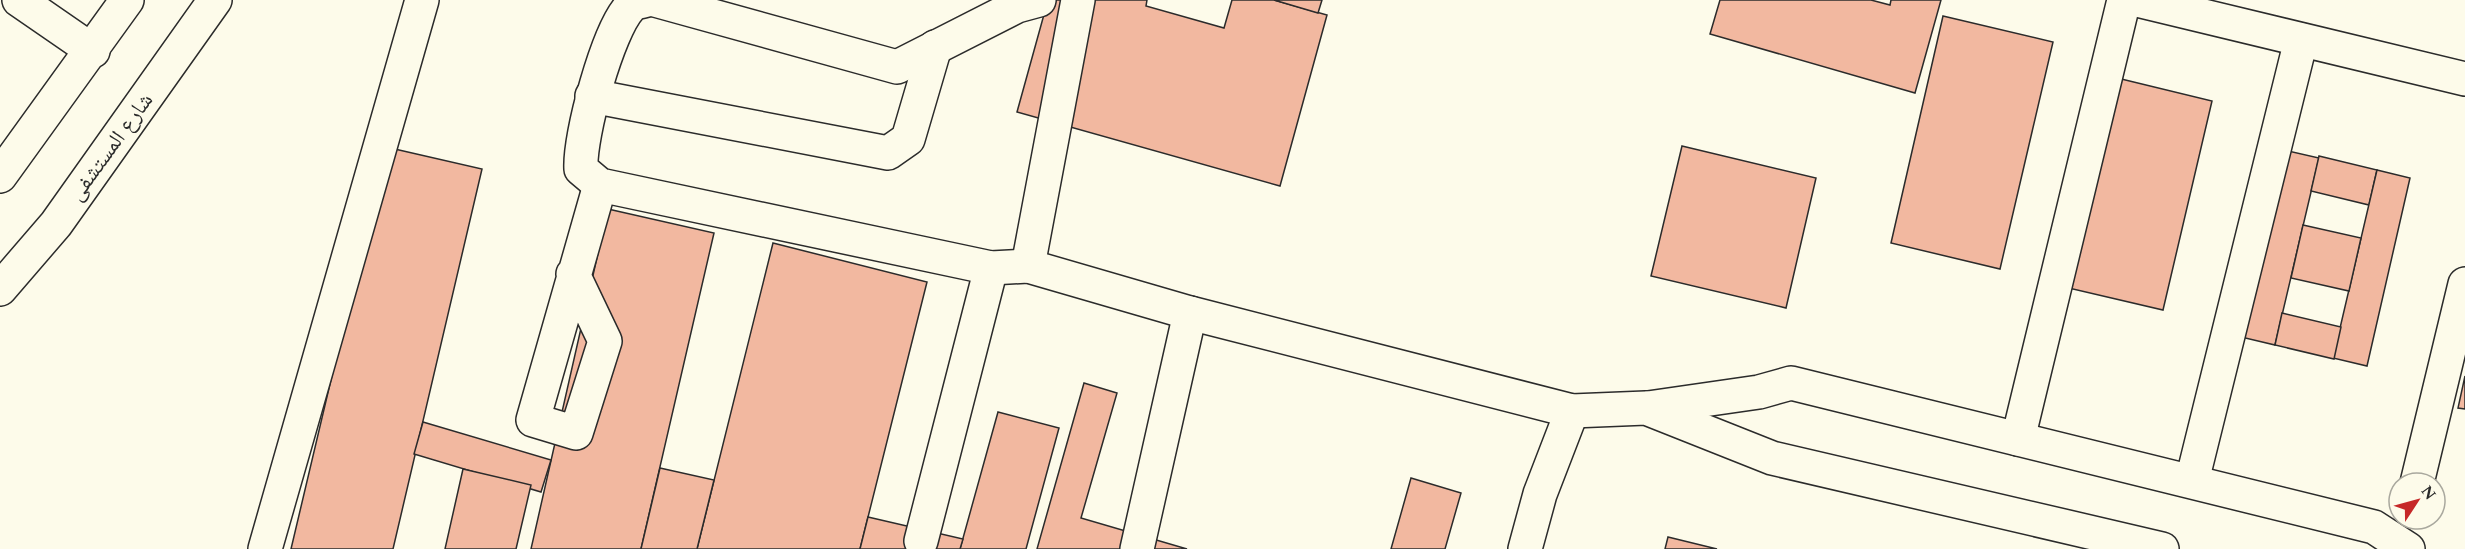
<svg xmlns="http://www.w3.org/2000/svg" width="2465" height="549" viewBox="0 0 2465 549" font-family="Spectral,'Noto Naskh Arabic',serif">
<rect width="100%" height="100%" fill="#fdfbea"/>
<!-- building -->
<g fill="#f2b8a0" stroke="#2b2b2b" stroke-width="1.5">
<path d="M 1048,0 L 1147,0 L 1146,6 L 1224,28 L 1232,0 L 1274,0 L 1327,15 L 1280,186 L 1017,112 Z"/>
<path d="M 1274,0 L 1322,0 L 1318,13 Z"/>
<path d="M 1720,0 L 1871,0 L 1890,5 L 1891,0 L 1941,0 L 1915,93 L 1710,34 Z"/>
<path d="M 1943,16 L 2053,42 L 2000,269 L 1891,243 Z"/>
<path d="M 2109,76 L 2212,101 L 2163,310 L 2060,286 Z"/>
<path d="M 1682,146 L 1816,178 L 1786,308 L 1651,276 Z"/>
<path d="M 386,147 L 482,169 L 393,549 L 291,549 Z"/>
<path d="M 2284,150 L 2319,158 L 2275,345 L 2241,337 Z"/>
<path d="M 2319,156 L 2377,170 L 2369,205 L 2311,191 Z"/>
<path d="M 2377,170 L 2410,178 L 2367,366 L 2333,358 Z"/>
<path d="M 608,209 L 714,233 L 641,549 L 531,549 Z"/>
<path d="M 2303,225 L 2361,238 L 2349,291 L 2291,278 Z"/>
<path d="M 773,243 L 927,282 L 860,549 L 697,549 Z"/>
<path d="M 2282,313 L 2341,327 L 2334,359 L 2275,345 Z"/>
<path d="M 2465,376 L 2465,409 L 2458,408 Z"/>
<path d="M 1084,383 L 1117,393 L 1081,518 L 1187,549 L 1037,549 Z"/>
<path d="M 998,412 L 1059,428 L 1026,549 L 960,549 Z"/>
<path d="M 423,422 L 551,460 L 541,492 L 414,454 Z"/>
<path d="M 660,468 L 714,480 L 697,549 L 641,549 Z"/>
<path d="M 463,469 L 531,485 L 516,549 L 445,549 Z"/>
<path d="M 1411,478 L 1461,493 L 1445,549 L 1391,549 Z"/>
<path d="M 868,517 L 963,539 L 960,549 L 860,549 Z"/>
<path d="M 1668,537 L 1717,549 L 1665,549 Z"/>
</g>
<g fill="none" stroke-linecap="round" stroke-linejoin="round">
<!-- minor casing -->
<g stroke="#2b2b2b" stroke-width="36">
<g id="minor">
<path d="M 19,0 L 93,51"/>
<path d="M 647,0 C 641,2 634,2 630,7 C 608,30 579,136 581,169 L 600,185 L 991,268 L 1028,266 L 1190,313 L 1572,411 L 1646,408 L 1772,458 L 2162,549"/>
<path d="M 655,0 L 897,67 L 1017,6 L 1039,0"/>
<path d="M 2137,0 L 2465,79"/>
<path d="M 592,96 L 888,153 L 908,139 L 935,47"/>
<path d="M 1028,266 L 1078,0"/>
<path d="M 573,274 L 605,341 L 576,433 L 533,420 L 600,185"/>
<path d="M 1648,408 L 1759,392 L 1791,383 L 2374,527 L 2408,549"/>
<path d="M 2018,439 L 2124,0"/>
<path d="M 2192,481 L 2301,40"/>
<path d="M 2417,483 L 2465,284"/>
<path d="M 921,541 L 991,268"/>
<path d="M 265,549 L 422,0"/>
<path d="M 1137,549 L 1190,313"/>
<path d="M 1525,549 L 1540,494 L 1572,411"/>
</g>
</g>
<!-- major casing -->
<g stroke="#2b2b2b" stroke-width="36">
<g id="major">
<path d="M 0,176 L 127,0"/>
<path d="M 0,289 L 56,224 L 215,0"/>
</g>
</g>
<!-- minor -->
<use href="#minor" stroke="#fdfbea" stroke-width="33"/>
<!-- major -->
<use href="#major" stroke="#fdfbea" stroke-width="33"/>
</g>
<g text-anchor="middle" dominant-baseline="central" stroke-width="4.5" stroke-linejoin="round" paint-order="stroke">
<!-- street labels -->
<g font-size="22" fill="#2b2b2b" stroke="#fdfbea">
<text transform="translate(111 147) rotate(-54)">شارع المستشفى</text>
</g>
</g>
<!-- north arrow -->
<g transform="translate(2417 501) rotate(54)"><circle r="28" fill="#fdfbea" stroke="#a9a89e" stroke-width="1.5"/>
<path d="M0-4.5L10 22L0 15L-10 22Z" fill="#c62828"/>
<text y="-9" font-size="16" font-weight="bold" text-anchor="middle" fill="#2b2b2b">N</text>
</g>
</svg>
